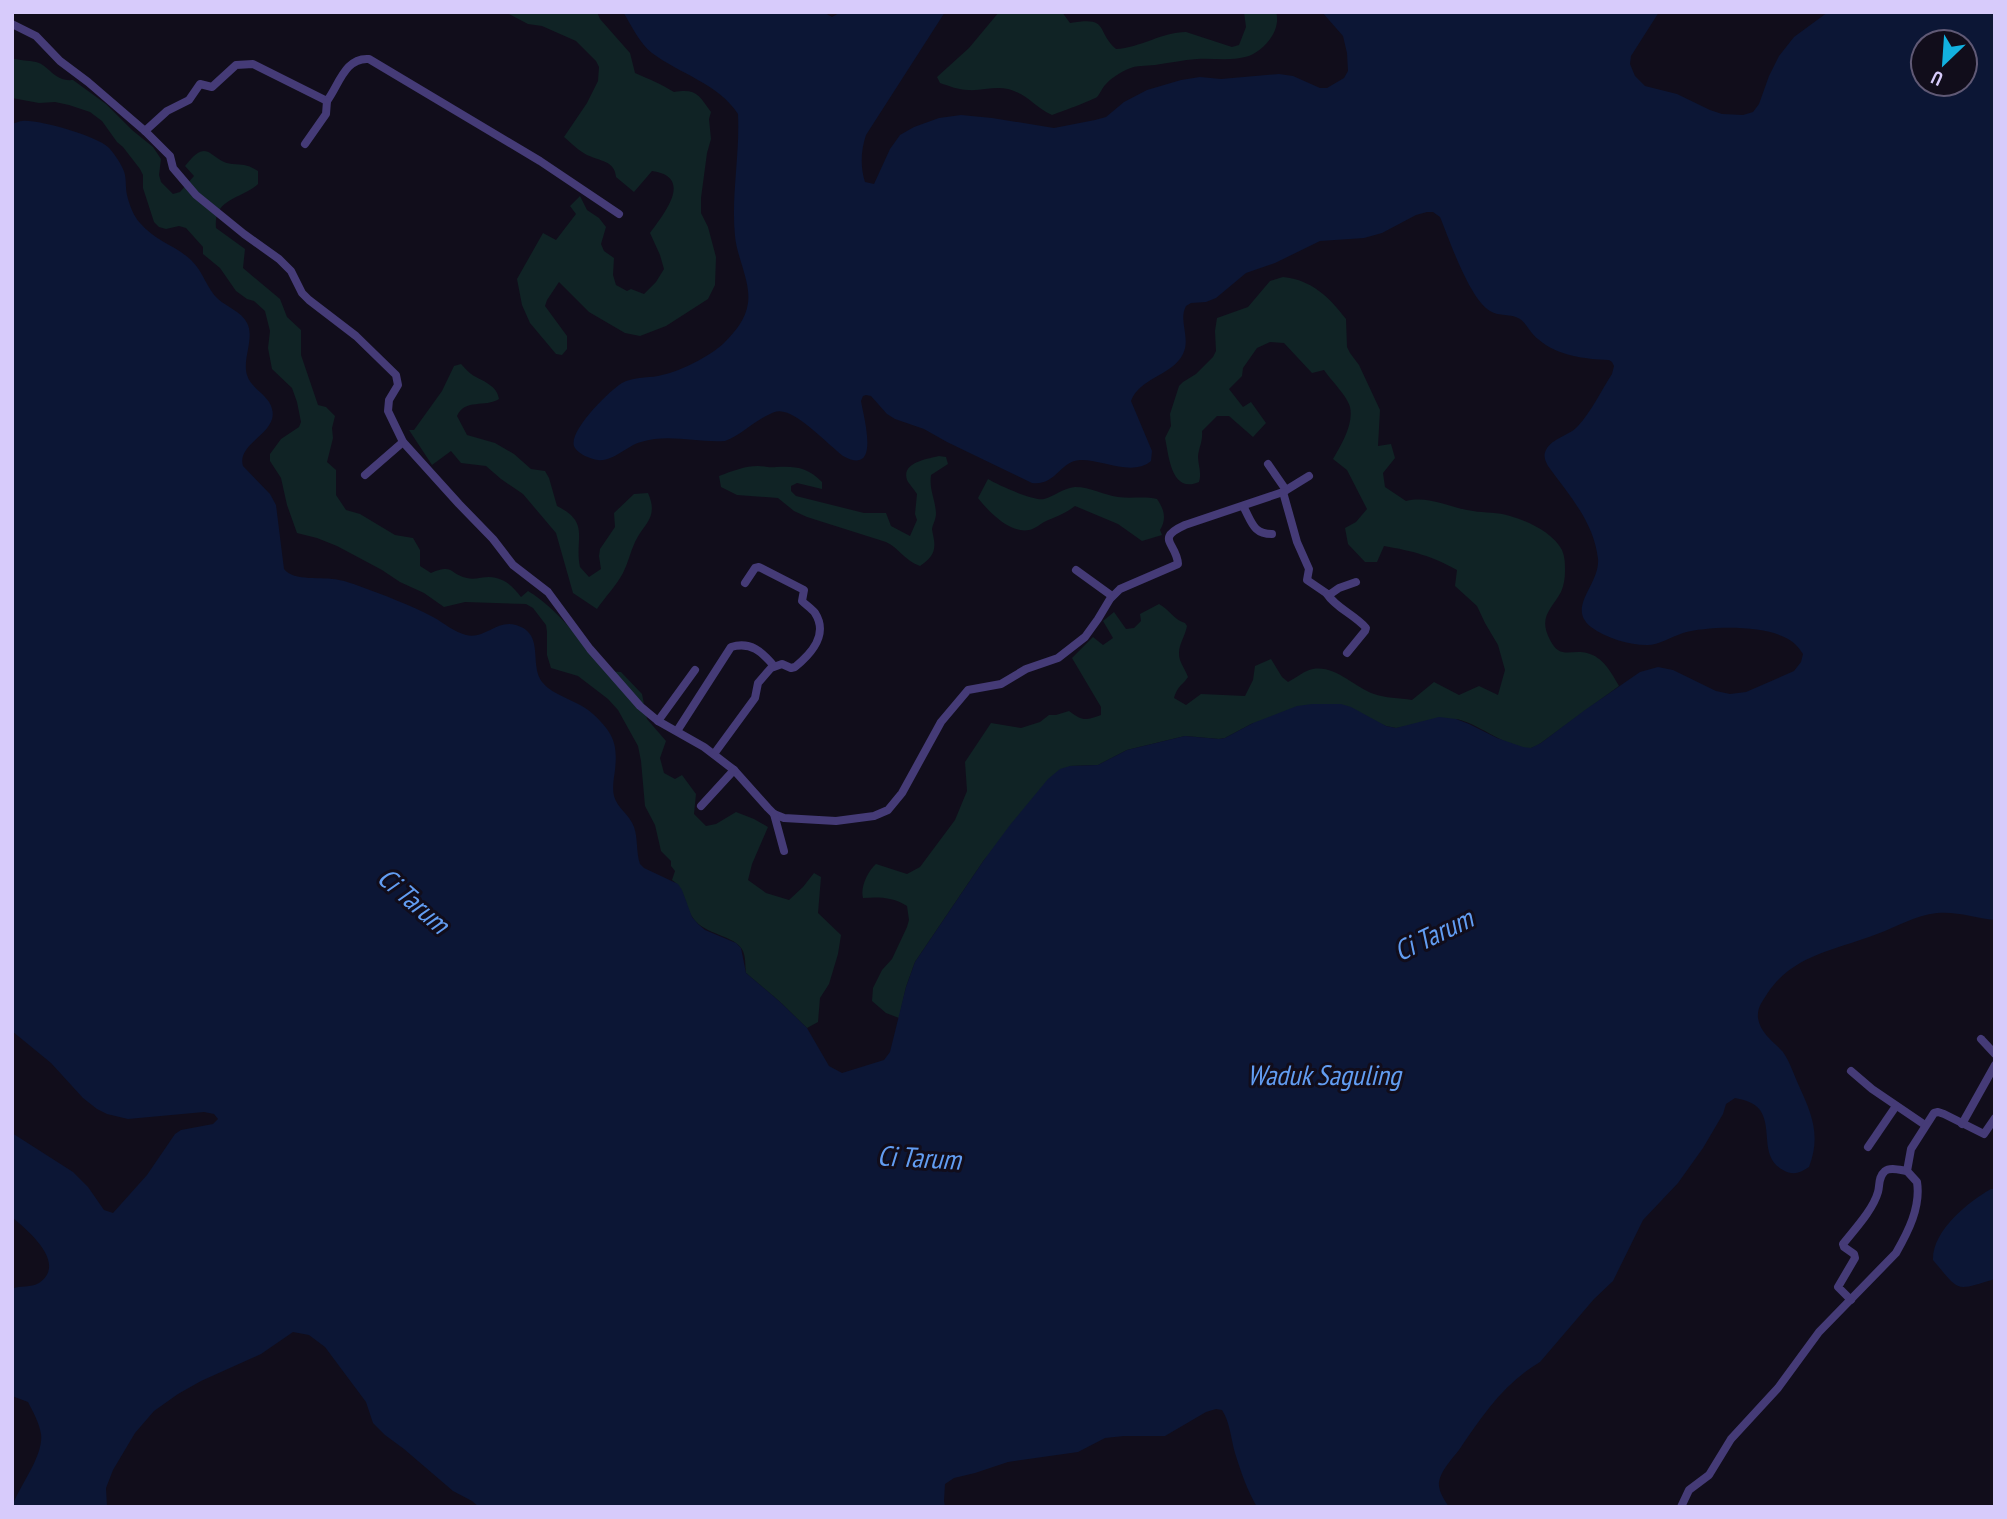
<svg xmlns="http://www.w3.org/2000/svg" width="2007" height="1519" viewBox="0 0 2007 1519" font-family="'PT Sans Narrow',sans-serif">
<rect width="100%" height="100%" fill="#110d1b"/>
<!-- green -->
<g fill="#102325">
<path d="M 505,12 L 597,12 L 600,19 L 630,53 L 635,73 C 649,79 661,84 674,92 C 696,88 699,95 711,112 L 709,119 L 711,139 L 707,153 L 701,198 L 701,213 L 708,227 L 716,257 L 715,285 L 708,299 L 666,326 L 640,336 L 625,333 L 589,312 L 559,282 L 547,300 L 545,306 L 567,336 L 567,349 L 562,355 L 556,354 L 530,323 L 522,305 L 517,279 L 543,233 L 556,240 L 576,214 L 570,206 L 580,196 L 587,210 L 599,218 L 606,227 L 601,244 L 604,251 L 614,258 L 613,275 L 616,285 L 627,291 L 631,289 L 644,294 L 656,282 L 664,269 L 660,255 L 650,233 C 663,215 695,177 652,171 L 634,192 L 616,177 C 615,161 600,161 587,155 C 579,151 571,143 564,137 L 587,103 L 598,81 L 599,67 L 596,61 L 576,41 L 542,26 L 528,24 Z"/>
<path d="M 999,12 L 1062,12 L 1070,23 C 1110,16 1095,30 1116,49 C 1140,48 1162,32 1186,32 L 1232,47 L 1239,45 L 1246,27 L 1244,12 L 1276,12 C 1282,30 1263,53 1245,57 C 1230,61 1213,58 1197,59 C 1183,60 1169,63 1155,65 C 1145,66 1137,65 1128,69 C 1121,72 1111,78 1106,84 C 1102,88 1100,94 1097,97 C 1093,100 1058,113 1052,115 C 1034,107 1029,95 1008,89 C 995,86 981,91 968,90 C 959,90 949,86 940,83 L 937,77 L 969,48 Z"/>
<path d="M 12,58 C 20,61 28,60 36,62 C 49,65 54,82 73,80 L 106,104 L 132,130 L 153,147 L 161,159 L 159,175 L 161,182 L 173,194 L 180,192 L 194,176 L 185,166 C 209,135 209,161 232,164 C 243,165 247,164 258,171 L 258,184 C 242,199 213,198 216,228 L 245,249 L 243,268 L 280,299 L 287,317 L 301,330 L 301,355 L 318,405 L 326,407 L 335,416 L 332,428 L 333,438 L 327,462 L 336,470 L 336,495 L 346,510 L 360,514 L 395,535 L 413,538 L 420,550 L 420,566 L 431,573 C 454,563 450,575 467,578 C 474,580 482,577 489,577 C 504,578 512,585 521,597 L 528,591 C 558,609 583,644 606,671 L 621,672 L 642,694 L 647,719 L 666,741 L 660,758 L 664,773 L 675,779 L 682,775 L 696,794 L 694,814 L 706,826 L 716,824 L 736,812 L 754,819 L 768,827 L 752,864 L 748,880 L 766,893 L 789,900 L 803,887 L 814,873 L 821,877 L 818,913 L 841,935 L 838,954 L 829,984 L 820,998 L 818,1022 L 807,1028 L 779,1001 L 746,973 C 745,966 746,958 743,951 C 736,935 704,935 693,918 C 684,905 686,889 672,880 L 675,871 L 671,866 L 671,861 L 661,851 L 655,825 L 645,806 L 641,761 L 638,746 L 618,710 L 608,699 L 578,676 L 551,668 L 547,655 L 547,632 L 546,625 L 533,608 L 526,604 L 465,602 L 444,607 L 424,593 L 400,582 L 382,570 L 337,546 L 317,538 L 297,533 L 287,505 L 281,478 L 270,461 L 270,454 L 281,439 L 299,427 L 301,422 L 297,402 L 292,388 L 272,369 L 268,348 L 270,331 L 265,311 L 254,301 L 247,299 L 236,291 L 220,268 L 203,254 L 203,247 L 186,228 L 179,226 L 166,229 L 159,227 L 154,222 L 143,188 L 143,175 L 140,169 L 123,147 L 117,142 L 102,121 L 90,112 L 69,105 L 55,102 L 39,103 L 12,98 Z"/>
<path d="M 1283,277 C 1312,280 1329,297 1346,319 L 1347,347 L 1350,353 L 1359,365 L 1380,410 L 1378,446 L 1391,444 L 1395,458 L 1383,473 L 1385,487 L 1406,501 C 1429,495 1450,508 1473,511 C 1485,513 1498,512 1510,516 C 1528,521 1553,533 1562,550 C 1565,557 1565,564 1565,571 C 1565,578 1564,585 1561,592 C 1551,610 1538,617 1550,640 C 1560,660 1571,649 1587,653 C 1603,657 1611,672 1619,686 L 1541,743 C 1538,745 1535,747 1531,748 C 1510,751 1476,721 1455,719 C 1440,718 1412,725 1396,728 L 1386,726 L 1373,721 L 1253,723 L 1225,738 L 1219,739 L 1185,736 L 1127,750 L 1098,765 L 1070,766 L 984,860 L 915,962 L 906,987 L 899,1018 L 886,1013 L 872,1001 L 873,988 L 882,970 L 892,959 L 907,927 L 909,920 L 907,906 C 893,897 879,897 863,898 C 860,887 868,871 876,864 L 907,874 L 920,867 L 955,820 L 967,791 L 965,762 L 991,723 L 1021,728 L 1040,722 L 1049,715 L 1056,715 L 1069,711 C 1083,721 1084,721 1101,715 L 1101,707 L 1072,658 L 1093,637 L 1103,645 L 1113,638 L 1103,621 L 1114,612 L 1126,629 L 1134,628 L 1141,621 L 1140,614 L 1159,604 C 1169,609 1174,620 1185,623 L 1187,626 C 1185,638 1176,647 1180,660 C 1182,666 1186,671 1188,677 C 1182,686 1178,685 1174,698 L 1186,705 L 1201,694 L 1245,696 L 1253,680 L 1255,666 L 1271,659 L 1282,677 L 1288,682 C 1296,678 1305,670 1313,669 C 1335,665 1354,687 1374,694 C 1384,698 1400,698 1412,700 L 1434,682 L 1459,695 L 1479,686 L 1498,695 L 1505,670 L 1498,645 L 1485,623 L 1477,606 L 1455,586 L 1457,570 C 1432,556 1413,551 1384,546 L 1377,562 L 1365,562 L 1348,544 L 1345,528 L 1356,522 L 1367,509 L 1347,470 L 1333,459 C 1341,445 1354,424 1350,407 C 1348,397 1330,379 1324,370 L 1312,373 L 1284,343 L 1270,342 L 1257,348 L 1243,368 L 1242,376 L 1229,389 L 1243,407 L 1251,402 L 1266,423 L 1253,437 L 1229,416 L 1217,416 L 1202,431 C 1203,441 1199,447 1198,456 C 1198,466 1202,472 1199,482 C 1171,494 1169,456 1165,438 L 1171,426 L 1170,414 L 1179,386 L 1183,382 L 1196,374 L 1213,357 L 1216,351 L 1215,331 L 1217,318 L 1248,307 L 1270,281 Z"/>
<path d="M 461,364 C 465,368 469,373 474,376 C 485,382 497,386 499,399 C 485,408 465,398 457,416 L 467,435 L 495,443 L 514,454 L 531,469 L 545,471 L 549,478 L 557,506 C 591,523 574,538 580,567 L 589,577 L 601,569 L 599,556 L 600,549 L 615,527 L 614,513 L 634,494 L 648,493 C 659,518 644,523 635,542 C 630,553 628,563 623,573 C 616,586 605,597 597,609 L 573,593 L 556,533 L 523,494 L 501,479 L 486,466 L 461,463 L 451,451 L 432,465 L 409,430 L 414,430 L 442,391 L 454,366 Z"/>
<path d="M 939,456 L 946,457 L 948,464 L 931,475 C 929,490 935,498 936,513 C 936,520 933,523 932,529 C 932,530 934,539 934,540 C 936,553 930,559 920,566 C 905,561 899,548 886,542 L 807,517 L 794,511 L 778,498 L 737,495 L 721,487 L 719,476 C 732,471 745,466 758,466 C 764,466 770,468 776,467 C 796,466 807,467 822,482 L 822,489 L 797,483 L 791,486 L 791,491 L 796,496 L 864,513 L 886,513 L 891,526 L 910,536 L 917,520 L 915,514 L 917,494 C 914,489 909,484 907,480 C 901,462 928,459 939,456 Z"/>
<path d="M 988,479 C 998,485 1033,501 1044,499 C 1055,496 1063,488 1075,487 C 1091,487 1103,495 1118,497 C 1131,499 1144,496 1157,499 C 1164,509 1167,519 1160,530 L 1162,535 L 1142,541 L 1118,524 L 1075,506 C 1065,514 1055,517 1044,522 C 1040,524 1035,529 1029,530 C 1010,534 988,511 978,498 Z"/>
</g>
<!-- water -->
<g fill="#0c1635" fill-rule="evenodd">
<path d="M 623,12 L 823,12 L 832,17 L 841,12 L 945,12 L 866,135 C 861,150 860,166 865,182 L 874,184 L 890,149 L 900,135 L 914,127 L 939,118 L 961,115 L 992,118 L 1054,128 L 1095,120 L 1106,117 L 1124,102 L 1147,90 L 1181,80 L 1200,77 L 1221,79 L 1279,74 L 1293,76 L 1320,88 L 1327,88 L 1344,78 L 1348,71 L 1347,53 L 1343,36 L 1322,12 L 1659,12 L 1631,56 L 1630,64 L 1635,76 L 1645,86 L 1677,94 L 1710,110 L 1722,114 L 1743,115 L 1753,112 L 1759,104 L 1769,76 L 1779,56 L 1794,37 L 1828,12 L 1995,12 L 1995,920 C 1975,918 1957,911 1937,913 C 1915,915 1897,927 1877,934 C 1837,950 1793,954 1767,994 C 1762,1002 1757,1008 1758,1018 C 1760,1033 1774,1042 1783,1052 C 1790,1062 1794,1075 1799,1086 C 1812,1114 1821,1136 1809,1167 C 1800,1173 1793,1176 1783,1170 C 1759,1157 1773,1129 1760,1110 C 1754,1102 1744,1100 1735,1098 L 1726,1104 L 1723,1114 L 1703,1148 L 1678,1183 L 1643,1220 L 1613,1281 L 1594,1299 L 1540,1362 C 1504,1383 1482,1416 1459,1450 C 1452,1459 1441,1470 1439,1482 C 1438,1491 1444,1499 1449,1507 L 1257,1507 C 1247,1490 1241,1472 1235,1453 C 1231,1439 1230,1422 1222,1410 L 1216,1409 L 1206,1412 L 1165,1436 L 1124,1436 L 1105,1438 L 1078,1452 L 1008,1462 L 975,1473 L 954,1478 L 945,1484 L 944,1501 L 945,1507 L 479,1507 L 472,1501 L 453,1491 L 404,1449 L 385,1435 L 373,1423 L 366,1402 L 325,1347 L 309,1335 L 293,1332 L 261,1354 L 201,1381 L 178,1394 L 154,1411 L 135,1433 L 113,1470 L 106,1488 L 107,1507 L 12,1507 C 19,1486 44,1456 41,1434 C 39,1422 33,1412 28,1402 L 12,1396 L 12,1289 C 20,1285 31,1288 39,1283 C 68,1263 27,1230 12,1217 L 12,1133 L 73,1172 L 88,1187 L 104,1210 L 113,1213 L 147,1175 L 175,1134 L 181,1130 L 213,1124 L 218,1119 L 214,1114 L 204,1112 L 128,1119 L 107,1114 L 97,1109 L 83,1098 L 51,1063 L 12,1031 L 12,124 C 16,123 19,121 22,121 C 38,119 96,136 108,147 C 113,152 120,162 123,169 C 127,177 125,186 127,195 C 129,204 134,217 140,223 C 155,241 175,245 191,260 C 203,271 207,289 218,299 C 227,307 242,312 247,323 C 255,338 242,359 247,375 C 251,389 269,395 272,409 C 279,433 236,443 243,466 L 270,494 L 276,505 L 284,569 C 294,582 322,576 339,580 C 346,581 353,584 359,586 C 384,595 410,605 433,617 C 444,623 454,632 466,635 C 484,640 497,619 516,625 C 546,634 528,665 543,683 C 553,696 580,701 593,714 C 613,733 618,743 615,770 C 614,778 612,787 614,796 C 617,808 630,815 634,827 C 638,838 636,852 640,864 L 644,868 L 678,884 L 682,890 L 692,917 L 698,924 L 705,930 L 736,943 L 741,948 L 746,973 L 779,1001 L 807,1028 L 829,1066 L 842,1073 L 884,1060 L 890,1052 L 906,987 L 915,962 L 984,860 L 1010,825 L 1048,779 L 1060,769 L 1070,766 L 1098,765 L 1127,750 L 1185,736 L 1219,739 L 1225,738 L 1253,723 L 1297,706 L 1312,704 L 1341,704 L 1351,707 L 1386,726 L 1396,728 L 1439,717 L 1456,719 L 1469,724 L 1497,738 L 1523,747 L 1531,748 L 1541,743 L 1585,710 L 1640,672 L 1658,667 L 1673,670 L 1716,691 L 1730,694 L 1746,692 L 1794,671 L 1801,662 L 1803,654 C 1798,646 1793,641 1784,637 C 1760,625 1708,626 1683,633 C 1671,637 1659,645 1647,645 C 1629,645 1606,638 1591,627 C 1566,607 1600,585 1598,559 C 1594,522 1569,495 1548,466 C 1545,460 1543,456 1546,450 C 1552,438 1569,436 1578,426 C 1591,412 1601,391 1612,374 L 1614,366 L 1612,362 L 1609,360 C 1585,359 1557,356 1538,339 C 1531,334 1527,324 1520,319 C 1511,313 1499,317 1490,311 C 1469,298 1450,241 1440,217 L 1433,212 L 1427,212 L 1416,215 L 1382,233 L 1364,238 L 1320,241 L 1275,263 L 1246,273 L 1216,298 L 1206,302 L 1191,303 L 1186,306 C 1178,321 1191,337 1183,354 C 1172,376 1140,377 1131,401 L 1152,451 L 1151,461 C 1132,477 1102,459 1080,460 C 1060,461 1056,486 1032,483 L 947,442 L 924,429 L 895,419 L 887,414 L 871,396 L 866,395 L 863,396 L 861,401 C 864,419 881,477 843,456 C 829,445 800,415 784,412 C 778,410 774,412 768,415 C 753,422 741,435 725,441 C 697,443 669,433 641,442 C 626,446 613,462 598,460 C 590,459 579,454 575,448 C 565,434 610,390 622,383 C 633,377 646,378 658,376 C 679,372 709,357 724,343 C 735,332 746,319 748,303 C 751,282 737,258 735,236 C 731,196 740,155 738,114 C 719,84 680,74 652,53 C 639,43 632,26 623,12 ZM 1923,42 L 1965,42 L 1965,84 L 1923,84 Z"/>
<path d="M 1991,1189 L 1995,1189 L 1995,1279 C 1954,1291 1961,1293 1933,1260 C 1932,1231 1968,1202 1991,1189 Z"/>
</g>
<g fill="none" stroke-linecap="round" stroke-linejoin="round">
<!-- minor -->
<g stroke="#453b77" stroke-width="8">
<path d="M 12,24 L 36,36 L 60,61 L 88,82 L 145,131 L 170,156 L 173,168 L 196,195 L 244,234 L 279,259 L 291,271 L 302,293 L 309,300 L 356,336 L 396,375 L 398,385 L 389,400 L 388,411 L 403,442 L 459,504 L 493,539 L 513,565 L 548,592 L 590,649 L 640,706 L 658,721 L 704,747 L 734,770 L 768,808 L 774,814 L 784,818 L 836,821 L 874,816 L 888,810 L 902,793 L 941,722 L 968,690 L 1001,684 L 1026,669 L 1058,658 L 1085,637 L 1098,619 L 1110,599 L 1120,589 L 1178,564 C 1177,543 1154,539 1185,525 L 1283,492 L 1309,476"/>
<path d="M 145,131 L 167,111 L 189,100 L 200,84 L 212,87 L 236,65 L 253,64 L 327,101 C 339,85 345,57 369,59 L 540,161 L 619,214"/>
<path d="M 305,144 L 326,114 L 327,101"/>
<path d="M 1268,464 L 1286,490"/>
<path d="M 365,475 L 403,442"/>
<path d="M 1283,492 L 1297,542 L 1309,569 L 1307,580 L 1329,595 L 1339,588 L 1356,582"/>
<path d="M 1243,506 C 1252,522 1253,534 1272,534"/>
<path d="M 1076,570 L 1112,596"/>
<path d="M 1327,594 C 1336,608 1355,615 1366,628 L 1365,631 L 1347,653"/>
<path d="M 658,721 L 695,670"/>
<path d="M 677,731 L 731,647 C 751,641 762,652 774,666"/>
<path d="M 714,754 L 755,698 L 758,683 L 771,668 L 782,664 L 791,668 L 795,667 C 811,654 829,635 815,613 C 812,609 806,605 802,601 L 804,590 L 759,567 L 755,568 L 745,583"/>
<path d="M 701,806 L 734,770"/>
<path d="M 774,814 L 784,851"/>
<path d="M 1981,1039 L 1995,1054"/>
<path d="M 1851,1071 L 1872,1089 L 1925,1125"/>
<path d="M 1962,1124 L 1995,1065"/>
<path d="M 1868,1147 L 1896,1106"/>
<path d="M 1851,1300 L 1838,1287 L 1855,1258 L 1854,1254 L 1844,1247 L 1843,1244 C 1854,1230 1873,1210 1878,1192 C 1880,1185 1878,1177 1885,1171 C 1890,1167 1900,1170 1907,1171"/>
<path d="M 1681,1507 L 1689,1490 L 1709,1475 L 1731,1439 L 1778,1388 L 1819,1332 L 1896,1253 C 1908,1232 1921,1207 1917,1182 L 1907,1171 L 1911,1149 L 1934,1113 L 1938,1112 L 1944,1114 L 1984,1134 L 1995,1118"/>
</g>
</g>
<g text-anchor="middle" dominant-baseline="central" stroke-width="6" stroke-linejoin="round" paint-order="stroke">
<!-- water labels -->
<g font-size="28" font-style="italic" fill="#629df2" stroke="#110d1b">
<text transform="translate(414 900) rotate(41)">Ci Tarum</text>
<text transform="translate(1433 934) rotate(-26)">Ci Tarum</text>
<text x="1324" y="1074">Waduk Saguling</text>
<text transform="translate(919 1157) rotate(3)">Ci Tarum</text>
</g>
</g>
<!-- border -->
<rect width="2007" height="1519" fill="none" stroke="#d7cbfb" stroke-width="28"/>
<!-- north arrow -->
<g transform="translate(1944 63) rotate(205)"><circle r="33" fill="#110d1b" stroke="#605975" stroke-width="2"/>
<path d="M0-5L12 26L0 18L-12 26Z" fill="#12b1e0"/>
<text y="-10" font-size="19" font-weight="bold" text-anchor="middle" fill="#d7cbfb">U</text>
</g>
</svg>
